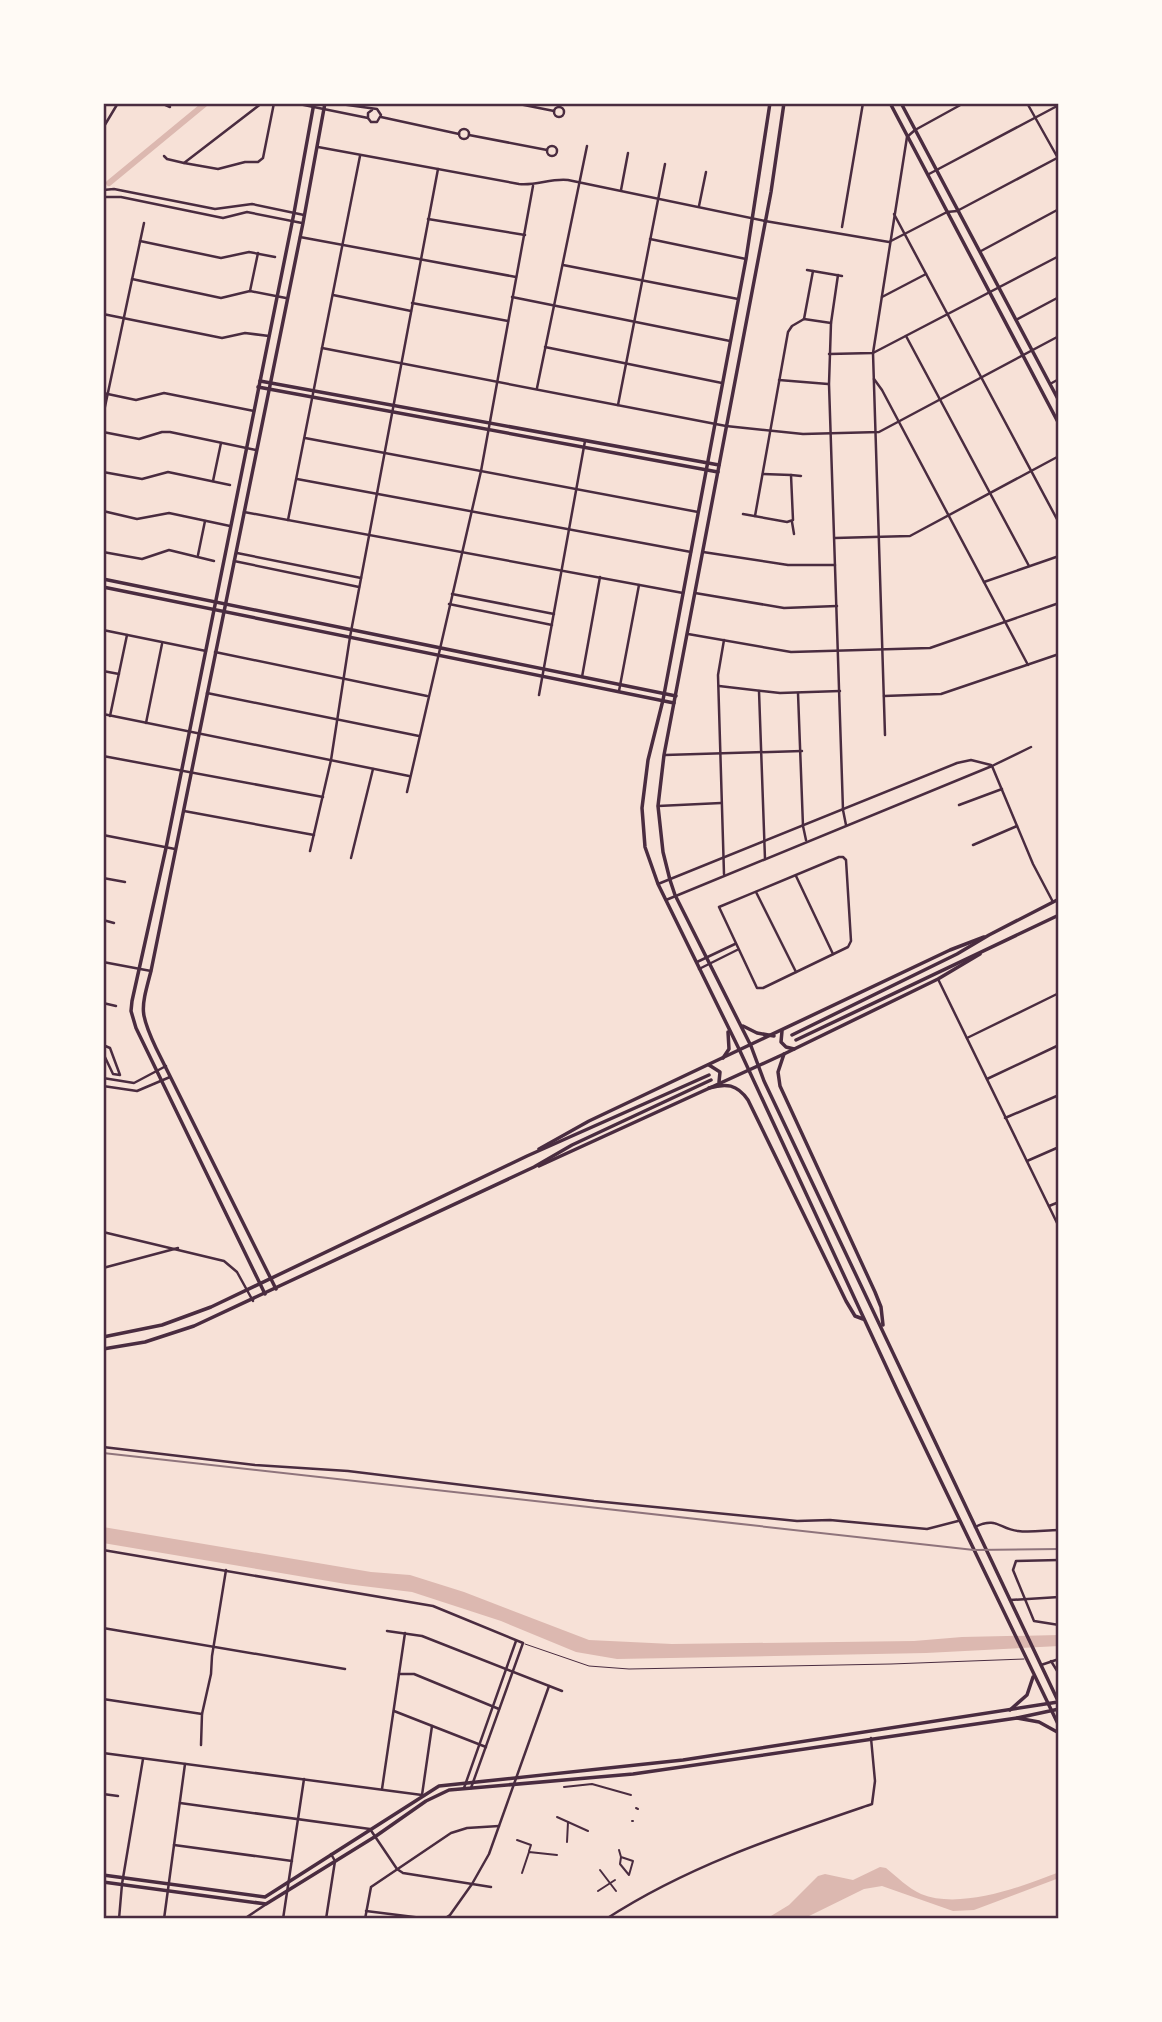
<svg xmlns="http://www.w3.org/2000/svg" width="1162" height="2022" viewBox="0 0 1162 2022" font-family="Manrope,sans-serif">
<rect width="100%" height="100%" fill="#f7e1d7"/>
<!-- water -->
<g fill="#dcb8b0">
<path d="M 103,1527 L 371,1572 L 410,1575 L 464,1592 L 589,1640 L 672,1644 L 914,1641 L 962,1637 L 1059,1635 L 1059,1646 L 926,1653 L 617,1659 L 576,1652 L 501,1621 L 412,1592 L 346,1584 L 103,1543 Z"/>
<path d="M 880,1867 L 886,1868 C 897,1877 908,1888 921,1894 C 960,1910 1022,1887 1059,1872 L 1059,1878 L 974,1910 L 953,1911 L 882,1886 L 864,1889 L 803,1919 L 766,1919 L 789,1905 L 818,1876 L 825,1874 L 853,1880 Z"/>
</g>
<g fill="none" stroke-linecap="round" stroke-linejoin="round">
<!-- canal -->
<path stroke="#dcb8b0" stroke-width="6" d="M 109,183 L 206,103"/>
<!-- service -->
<path stroke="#4a2c40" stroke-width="1" d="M 525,1644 L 589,1666 L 629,1669 L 891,1664 L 1024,1659"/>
<!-- pedestrian -->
<g stroke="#4a2c40" stroke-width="2">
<path d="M 564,1787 L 592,1784 L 631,1795"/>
<path d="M 636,1808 L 638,1809"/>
<path d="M 557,1817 L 588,1831"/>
<path d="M 632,1821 L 633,1821"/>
<path d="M 517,1840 L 531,1845 L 529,1851"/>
<path d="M 567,1842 L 568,1822"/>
<path d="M 619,1850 L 621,1857 L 633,1861 L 629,1875 L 620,1864 L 621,1857"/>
<path d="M 600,1870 L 616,1891"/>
<path d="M 522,1873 L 529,1852 L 557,1855"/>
<path d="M 598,1891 L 615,1880"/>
</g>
<!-- minor -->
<g stroke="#4a2c40" stroke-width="2.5">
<path d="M 161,103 L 170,107"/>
<path d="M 262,103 L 184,163 L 218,169 L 245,162 L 258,162 L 263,158 L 274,103"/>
<path d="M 294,103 L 368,118"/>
<path d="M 333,103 L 377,109 L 381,115 L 377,122 L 371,122 L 368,118 L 368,113 L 372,110"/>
<path d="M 514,103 L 554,111"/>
<path d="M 1027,103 L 1059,160"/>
<circle cx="559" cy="112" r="5"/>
<path d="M 381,117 L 459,134"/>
<path d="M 103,128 L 118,103"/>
<circle cx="464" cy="134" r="5"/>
<path d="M 469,135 L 547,150"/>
<circle cx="552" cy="151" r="5"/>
<path d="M 318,147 L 519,184 C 536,186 551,178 568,180 L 765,221 L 889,242 L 947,212 L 957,211 L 1059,157"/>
<path d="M 164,156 L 167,159 L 184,163"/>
<path d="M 929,174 L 1059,105"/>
<path d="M 103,190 L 114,189 L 215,209 L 252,204 L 304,215"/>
<path d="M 621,190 L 628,153"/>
<path d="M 103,197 L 121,197 L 223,218 L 247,212 L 302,223"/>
<path d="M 699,206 L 706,172"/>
<path d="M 894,214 L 1059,523"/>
<path d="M 428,219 L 525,235"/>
<path d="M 842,227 L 863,103"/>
<path d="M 300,237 L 516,277"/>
<path d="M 650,239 L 746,259"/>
<path d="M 140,241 L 221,258 L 249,252 L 275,257"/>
<path d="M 981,251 L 1059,209"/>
<path d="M 563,265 L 738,299"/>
<path d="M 807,270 L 842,276"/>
<path d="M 838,275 L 831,323 L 829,384 L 843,810 L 846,825"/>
<path d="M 132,279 L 221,298 L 250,291 L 286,298"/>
<path d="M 250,291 L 258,253"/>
<path d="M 333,295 L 411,311"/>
<path d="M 512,297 L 730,341"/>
<path d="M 882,297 L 926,274"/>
<path d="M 412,303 L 508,321"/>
<path d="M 103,314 L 222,338 L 245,333 L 269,336"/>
<path d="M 804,319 L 813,271"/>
<path d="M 804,319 L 831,323"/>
<path d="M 1016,320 L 1059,297"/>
<path d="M 906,336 L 1029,566"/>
<path d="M 545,347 L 722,383"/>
<path d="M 322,348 L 726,426 L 803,434 L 879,432 L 1059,336"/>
<path d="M 829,354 L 873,353 L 1059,256"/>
<path d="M 874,379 L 882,390 L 1028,665"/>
<path d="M 779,380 L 828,384"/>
<path d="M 1050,384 L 1059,379"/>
<path d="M 537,388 L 587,146"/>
<path d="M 103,393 L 136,400 L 164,393 L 254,411"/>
<path d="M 618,405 L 665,164"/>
<path d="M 103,416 L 144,223"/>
<path d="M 103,432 L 139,439 L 162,432 L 170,432 L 256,450"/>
<path d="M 305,438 L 698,512"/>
<path d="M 103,472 L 142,479 L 168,472 L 230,485"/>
<path d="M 791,475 L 801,476"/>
<path d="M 297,479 L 691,552"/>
<path d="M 213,481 L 221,443"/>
<path d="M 103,511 L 137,519 L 169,513 L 230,526"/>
<path d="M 244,512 L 683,593"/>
<path d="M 743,514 L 787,522 L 793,520 L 791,475 L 763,474"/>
<path d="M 755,516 L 788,332 L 792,326 L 804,319"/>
<path d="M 288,520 L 360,156"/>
<path d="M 792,522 L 794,534"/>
<path d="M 835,538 L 910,536 L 1059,456"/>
<path d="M 103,552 L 142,559 L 169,550 L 214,561"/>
<path d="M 703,552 L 788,565 L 835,565"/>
<path d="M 237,553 L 361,578"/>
<path d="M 198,555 L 205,521"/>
<path d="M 234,561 L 359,587"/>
<path d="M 984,582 L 1059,556"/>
<path d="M 695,593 L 784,608 L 837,606"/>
<path d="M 452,594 L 554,614"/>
<path d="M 449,604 L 552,625"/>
<path d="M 103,630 L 206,651"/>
<path d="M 688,634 L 791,652 L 930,648 L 1059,603"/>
<path d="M 724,640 L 718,675 L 724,874"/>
<path d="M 215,652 L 427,696"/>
<path d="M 103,671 L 119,674"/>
<path d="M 582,677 L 600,577"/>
<path d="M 719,686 L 780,693 L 840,691"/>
<path d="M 619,691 L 639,585"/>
<path d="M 759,691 L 765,859"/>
<path d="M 207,693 L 419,736"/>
<path d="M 798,693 L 803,826 L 806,840"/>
<path d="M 539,695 L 585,441"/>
<path d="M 884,696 L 941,694 L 1059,654"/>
<path d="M 103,714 L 409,776"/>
<path d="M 110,716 L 127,635"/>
<path d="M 146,723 L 162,644"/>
<path d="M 885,735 L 873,353 L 907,137 L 915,130 L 964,103"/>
<path d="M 665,755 L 802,751"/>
<path d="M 103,756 L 323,797"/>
<path d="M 992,766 L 1033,864 L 1053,902"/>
<path d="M 407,792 L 481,471 L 533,186"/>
<path d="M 959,805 L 1002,789"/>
<path d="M 658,806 L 721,803"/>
<path d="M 184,811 L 314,835"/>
<path d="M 103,835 L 175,849"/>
<path d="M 973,845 L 1017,826"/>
<path d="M 310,851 L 331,760 L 350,637 L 438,169"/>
<path d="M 839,857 L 843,857 L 846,860 L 851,941 L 848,947 L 763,988 L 757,988 L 719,907 Z"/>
<path d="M 351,858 L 373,769"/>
<path d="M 796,876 L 833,954"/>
<path d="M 103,878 L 125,882"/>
<path d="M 658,884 L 957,763 L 971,760 L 991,765"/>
<path d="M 756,892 L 796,972"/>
<path d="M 666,900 L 992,766 L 1031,747"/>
<path d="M 103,920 L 114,923"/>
<path d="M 103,962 L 151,971"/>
<path d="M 697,962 L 735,944"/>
<path d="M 699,969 L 737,950"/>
<path d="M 938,979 L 1059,1227"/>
<path d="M 103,1003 L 116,1006"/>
<path d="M 967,1038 L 1059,993"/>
<path d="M 103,1045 L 110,1048 L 120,1075 L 113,1074 L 103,1053"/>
<path d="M 103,1078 L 134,1083 L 166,1066"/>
<path d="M 987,1079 L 1059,1045"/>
<path d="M 103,1086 L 137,1091 L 170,1077"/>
<path d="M 1005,1118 L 1059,1095"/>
<path d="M 1027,1161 L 1059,1147"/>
<path d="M 1049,1206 L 1059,1202"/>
<path d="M 103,1232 L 224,1261 L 237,1272 L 253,1301"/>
<path d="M 103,1268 L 178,1248"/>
<path d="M 103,1447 L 255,1465 L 348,1471 L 594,1501 L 797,1521 L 830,1520 L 927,1529 L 958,1521"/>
<path d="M 975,1527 C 997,1516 999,1529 1018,1531 C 1031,1533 1046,1530 1059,1530"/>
<path d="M 103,1550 L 433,1606 L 523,1643 L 471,1788"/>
<path d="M 1059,1560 L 1016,1561 L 1013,1570 L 1034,1621 L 1059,1625"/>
<path d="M 1010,1600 L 1059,1597"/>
<path d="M 103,1628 L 345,1669"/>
<path d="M 387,1631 L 422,1636 L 562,1691"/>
<path d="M 1051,1661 L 1059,1674"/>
<path d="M 1041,1665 L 1059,1659"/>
<path d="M 399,1674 L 414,1674 L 499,1709"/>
<path d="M 103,1699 L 202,1714"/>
<path d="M 394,1711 L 486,1747"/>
<path d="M 201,1745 L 202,1714 L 211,1674 L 212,1656 L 226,1570"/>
<path d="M 103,1753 L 422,1795"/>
<path d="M 464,1788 L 516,1641"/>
<path d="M 382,1789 L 405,1633"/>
<path d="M 103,1794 L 118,1796"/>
<path d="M 422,1795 L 432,1726"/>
<path d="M 180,1803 L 370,1829 L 397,1869 L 403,1873 L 491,1887"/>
<path d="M 174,1845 L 292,1861"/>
<path d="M 366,1911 L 430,1919"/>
<path d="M 119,1919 L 122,1884 L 143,1759"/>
<path d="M 164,1919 L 185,1764"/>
<path d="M 244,1919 L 265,1905"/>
<path d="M 283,1919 L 304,1779"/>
<path d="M 326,1919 L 335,1861 L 331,1854"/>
<path d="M 365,1919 L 371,1887 L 451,1833 L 467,1828 L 499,1826"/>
<path d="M 444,1919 L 450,1915 L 472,1884 L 489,1854 L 549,1686"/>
<path d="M 606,1919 C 687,1866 781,1835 872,1804 L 875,1781 L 871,1738"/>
</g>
<!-- tertiary -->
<g stroke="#4a2c40" stroke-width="3.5">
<path d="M 890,103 L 1059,424"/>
<path d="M 901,103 L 1059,401"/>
<path d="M 260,381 L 719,465"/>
<path d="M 258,387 L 718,472"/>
<path d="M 103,579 L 676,696"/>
<path d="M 103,587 L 674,703"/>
<path d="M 782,1031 L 781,1042 L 786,1047 L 794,1049"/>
<path d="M 709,1065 L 720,1072 L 719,1082"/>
<path d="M 539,1149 L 589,1121 L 950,950 L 984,937"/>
<path d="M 539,1166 L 784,1054 L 938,979 L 980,954"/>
<path d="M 276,1289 L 156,1048 C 139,1012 141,1009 151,971 L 303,223 L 325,103"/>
<path d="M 265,1294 L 136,1028 L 131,1011 L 132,1001 L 166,848 L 294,213 L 314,103"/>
<path d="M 103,1875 L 265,1897 L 439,1786 L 683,1760 L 1058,1702"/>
<path d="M 103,1882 L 266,1904 L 376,1836 L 426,1801 L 449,1790 L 633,1774 L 1017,1718 L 1059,1709"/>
</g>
<!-- secondary -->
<g stroke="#4a2c40" stroke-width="3.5">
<path d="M 770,103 L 746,259 L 663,700 L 648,760 L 642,808 L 645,847 L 658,884 L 740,1051 L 898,1392 L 1059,1726"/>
<path d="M 784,103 L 771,192 L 664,755 L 658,806 L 663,852 L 670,880 L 675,895 L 751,1046 L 764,1081 L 1059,1703"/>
<path d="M 743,1026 L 757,1033 L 774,1036"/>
<path d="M 792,1035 L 957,954 L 989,935 L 1059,899"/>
<path d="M 796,1040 L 1059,915"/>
<path d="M 784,1054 L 778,1072 L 780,1086 L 875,1292 L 881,1307 L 883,1325"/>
<path d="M 723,1058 L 729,1049 L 728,1032"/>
<path d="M 709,1088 C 726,1083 737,1084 748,1100 L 846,1301 L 855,1316 L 863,1319"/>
<path d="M 103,1337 L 162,1325 L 211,1307 L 527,1156 L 709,1075"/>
<path d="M 103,1349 L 145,1342 L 194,1326 L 534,1167 L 572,1145 L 711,1080"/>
<path d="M 1010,1710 L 1027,1695 L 1033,1677"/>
<path d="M 1017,1718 L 1039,1722 L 1059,1733"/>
</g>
<!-- rail -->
<path stroke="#8f747c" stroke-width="2" d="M 103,1453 L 974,1550 L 1059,1549"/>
</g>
<!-- border -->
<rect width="1162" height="2022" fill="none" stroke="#fffaf5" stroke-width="210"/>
<rect x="105" y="105" width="952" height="1812" fill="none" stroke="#4a2c40" stroke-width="2.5"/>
</svg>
